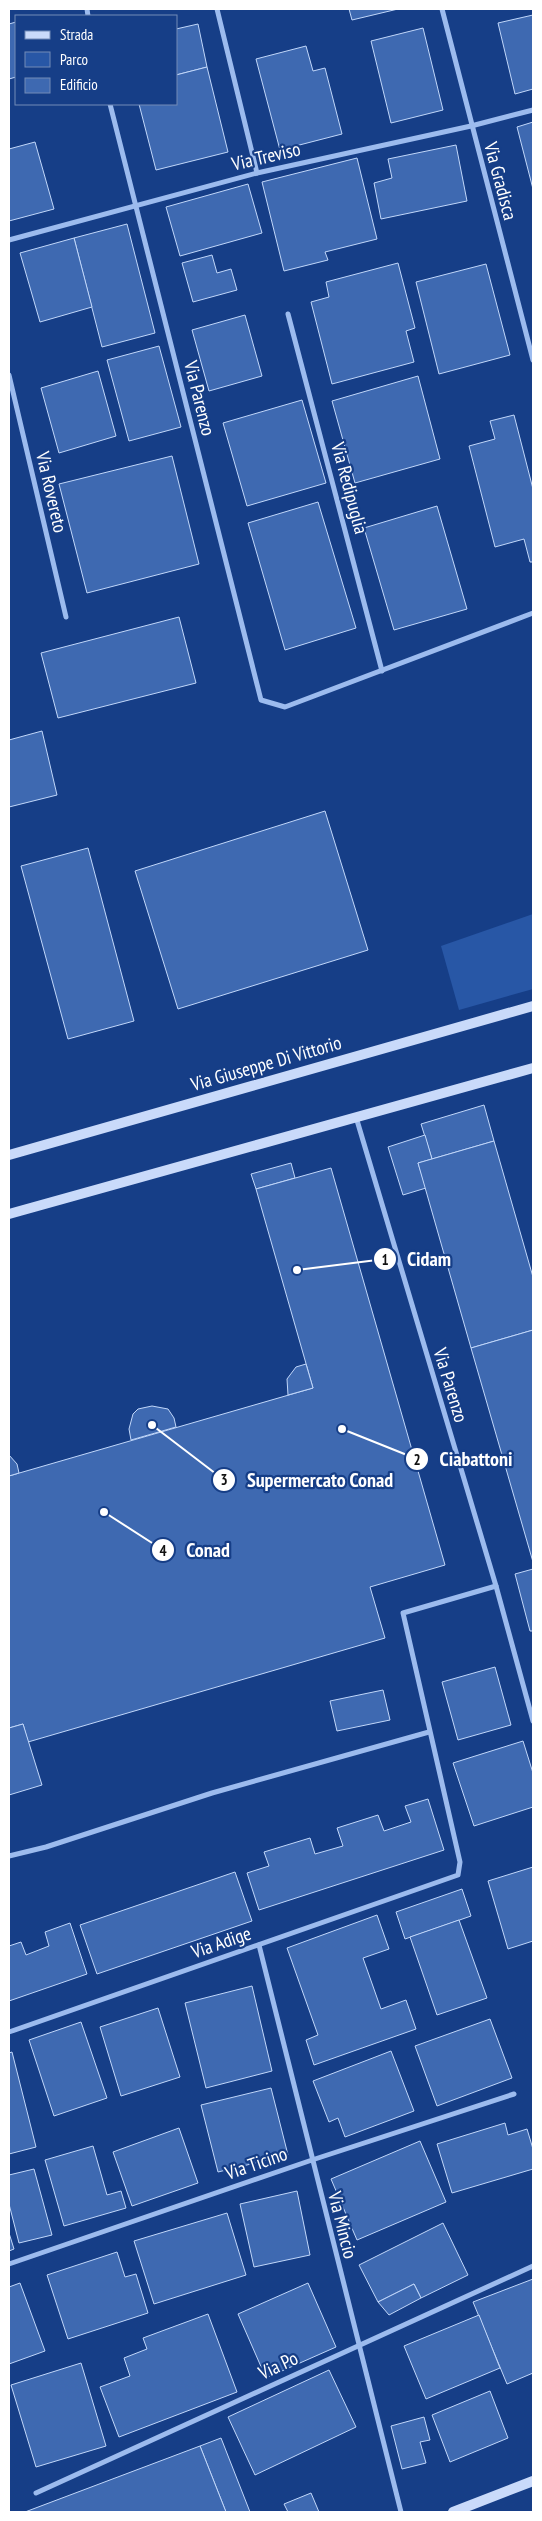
<svg xmlns="http://www.w3.org/2000/svg" width="542" height="2521" viewBox="0 0 542 2521" font-family="'PT Sans Narrow',sans-serif">
<rect width="100%" height="100%" fill="#163e87"/>
<!-- green -->
<path fill="#2857a6" d="M 533,914 L 533,989 L 459,1010 L 441,946 Z"/>
<!-- building -->
<g fill="#3e69b1" stroke="#c1d7fa">
<path d="M 349,9 L 398,9 L 352,20 Z"/>
<path d="M 533,15 L 533,89 L 515,94 L 498,23 Z"/>
<path d="M 16,22 L 16,77 L 9,79 L 9,24 Z"/>
<path d="M 198,24 L 207,67 L 176,75 L 176,29 Z"/>
<path d="M 423,28 L 443,110 L 391,123 L 371,41 Z"/>
<path d="M 306,46 L 313,71 L 325,68 L 342,134 L 280,150 L 256,59 Z"/>
<path d="M 207,67 L 228,152 L 156,170 L 139,104 L 176,104 L 176,75 Z"/>
<path d="M 533,122 L 533,189 L 517,127 Z"/>
<path d="M 35,142 L 54,209 L 9,221 L 9,149 Z"/>
<path d="M 456,145 L 467,201 L 381,219 L 374,183 L 392,178 L 388,159 Z"/>
<path d="M 357,158 L 377,239 L 325,252 L 328,260 L 284,271 L 262,182 Z"/>
<path d="M 248,184 L 262,233 L 180,256 L 166,207 Z"/>
<path d="M 127,224 L 155,333 L 102,347 L 74,238 Z"/>
<path d="M 74,238 L 92,307 L 40,322 L 20,253 Z"/>
<path d="M 212,255 L 217,273 L 231,269 L 237,290 L 193,302 L 182,263 Z"/>
<path d="M 398,263 L 415,328 L 406,331 L 414,362 L 332,384 L 311,302 L 329,297 L 326,282 Z"/>
<path d="M 486,264 L 510,355 L 439,374 L 416,282 Z"/>
<path d="M 245,315 L 262,376 L 209,391 L 192,330 Z"/>
<path d="M 159,346 L 181,427 L 129,441 L 107,360 Z"/>
<path d="M 98,371 L 116,436 L 59,453 L 41,388 Z"/>
<path d="M 418,376 L 440,459 L 355,483 L 332,401 Z"/>
<path d="M 302,400 L 326,483 L 247,506 L 223,423 Z"/>
<path d="M 514,415 L 533,489 L 533,562 L 530,562 L 524,539 L 495,547 L 469,446 L 495,439 L 490,421 Z"/>
<path d="M 172,456 L 199,564 L 87,593 L 59,484 Z"/>
<path d="M 318,502 L 356,628 L 285,650 L 248,523 Z"/>
<path d="M 437,506 L 467,609 L 394,630 L 364,528 Z"/>
<path d="M 179,617 L 196,683 L 58,718 L 41,653 Z"/>
<path d="M 42,731 L 57,795 L 9,807 L 9,737 L 9,740 Z"/>
<path d="M 325,811 L 368,950 L 178,1009 L 135,871 Z"/>
<path d="M 88,848 L 134,1021 L 68,1039 L 21,866 Z"/>
<path d="M 484,1105 L 494,1141 L 432,1159 L 421,1124 Z"/>
<path d="M 425,1135 L 432,1159 L 418,1163 L 426,1188 L 403,1195 L 388,1147 Z"/>
<path d="M 494,1141 L 533,1277 L 533,1330 L 471,1348 L 418,1163 Z"/>
<path d="M 291,1163 L 295,1178 L 256,1189 L 251,1174 Z"/>
<path d="M 331,1168 L 445,1565 L 370,1587 L 385,1638 L 28,1742 L 23,1724 L 9,1728 L 9,1476 L 313,1388 L 256,1189 Z"/>
<path d="M 533,1330 L 533,1562 L 471,1348 Z"/>
<path d="M 306,1364 L 313,1388 L 288,1395 L 287,1379 L 296,1367 Z"/>
<path d="M 152,1406 L 168,1409 L 174,1418 L 176,1427 L 131,1440 L 129,1429 L 133,1414 L 138,1409 Z"/>
<path d="M 9,1455 L 17,1464 L 19,1473 L 9,1476 Z"/>
<path d="M 533,1569 L 533,1631 L 530,1631 L 515,1574 Z"/>
<path d="M 495,1667 L 511,1725 L 458,1740 L 442,1682 Z"/>
<path d="M 383,1690 L 390,1720 L 337,1731 L 330,1701 Z"/>
<path d="M 23,1724 L 42,1785 L 9,1795 L 9,1728 Z"/>
<path d="M 523,1741 L 533,1773 L 533,1807 L 474,1826 L 453,1763 Z"/>
<path d="M 428,1799 L 444,1850 L 259,1910 L 247,1873 L 269,1866 L 264,1852 L 310,1838 L 315,1854 L 343,1846 L 337,1828 L 378,1815 L 384,1831 L 411,1822 L 405,1806 Z"/>
<path d="M 533,1867 L 533,1941 L 508,1949 L 488,1881 Z"/>
<path d="M 235,1872 L 252,1921 L 97,1974 L 80,1925 Z"/>
<path d="M 462,1889 L 471,1916 L 405,1939 L 396,1912 Z"/>
<path d="M 377,1915 L 389,1949 L 363,1958 L 381,2009 L 406,2000 L 416,2029 L 314,2065 L 306,2040 L 318,2035 L 287,1948 Z"/>
<path d="M 459,1920 L 487,1998 L 437,2015 L 410,1937 Z"/>
<path d="M 70,1923 L 87,1974 L 9,2001 L 9,1946 L 21,1942 L 26,1955 L 49,1946 L 45,1932 Z"/>
<path d="M 252,1986 L 272,2071 L 206,2088 L 185,2003 Z"/>
<path d="M 158,2008 L 180,2077 L 121,2096 L 100,2027 Z"/>
<path d="M 490,2019 L 512,2078 L 437,2106 L 415,2046 Z"/>
<path d="M 81,2022 L 107,2098 L 54,2116 L 29,2040 Z"/>
<path d="M 391,2051 L 414,2111 L 345,2137 L 338,2118 L 329,2122 L 313,2081 Z"/>
<path d="M 12,2052 L 36,2147 L 9,2154 L 9,2053 Z"/>
<path d="M 271,2088 L 288,2155 L 218,2172 L 201,2105 Z"/>
<path d="M 505,2123 L 508,2135 L 527,2129 L 533,2149 L 533,2169 L 452,2193 L 437,2144 Z"/>
<path d="M 179,2128 L 198,2183 L 132,2206 L 113,2152 Z"/>
<path d="M 420,2141 L 446,2202 L 357,2240 L 331,2179 Z"/>
<path d="M 93,2146 L 107,2195 L 121,2191 L 126,2208 L 64,2226 L 45,2160 Z"/>
<path d="M 34,2169 L 52,2235 L 19,2243 L 9,2204 L 9,2175 Z"/>
<path d="M 297,2191 L 310,2255 L 254,2267 L 240,2204 Z"/>
<path d="M 227,2213 L 246,2275 L 154,2304 L 134,2241 Z"/>
<path d="M 443,2223 L 468,2275 L 421,2298 L 414,2284 L 378,2302 L 359,2265 Z"/>
<path d="M 9,2233 L 14,2249 L 9,2251 Z"/>
<path d="M 117,2252 L 125,2277 L 136,2274 L 148,2313 L 68,2339 L 47,2275 Z"/>
<path d="M 533,2279 L 533,2373 L 507,2384 L 473,2302 Z"/>
<path d="M 20,2283 L 45,2351 L 9,2364 L 9,2287 Z"/>
<path d="M 308,2283 L 336,2347 L 266,2378 L 238,2314 Z"/>
<path d="M 414,2284 L 421,2298 L 389,2315 L 378,2302 Z"/>
<path d="M 208,2314 L 237,2392 L 119,2437 L 100,2387 L 130,2376 L 124,2358 L 147,2349 L 143,2338 Z"/>
<path d="M 479,2315 L 500,2368 L 426,2399 L 404,2346 Z"/>
<path d="M 81,2363 L 106,2446 L 36,2467 L 11,2385 Z"/>
<path d="M 329,2370 L 356,2427 L 255,2475 L 228,2417 Z"/>
<path d="M 490,2391 L 508,2438 L 450,2462 L 432,2415 Z"/>
<path d="M 424,2417 L 430,2440 L 420,2442 L 426,2463 L 402,2469 L 391,2426 Z"/>
<path d="M 221,2438 L 250,2512 L 226,2512 L 200,2446 Z"/>
<path d="M 200,2446 L 226,2512 L 25,2512 Z"/>
<path d="M 311,2493 L 319,2512 L 288,2512 L 284,2504 Z"/>
</g>
<g fill="none" stroke-linecap="round" stroke-linejoin="round">
<!-- street -->
<g stroke="#9cbbee" stroke-width="5">
<path d="M 87,9 L 88,16"/>
<path d="M 217,9 L 257,173"/>
<path d="M 442,9 L 533,360"/>
<path d="M 110,104 L 261,700 L 285,707 L 533,613"/>
<path d="M 9,240 L 257,173 L 471,126 L 533,110"/>
<path d="M 288,314 L 382,671"/>
<path d="M 9,375 L 66,617"/>
<path d="M 356,1117 L 496,1586 L 533,1721"/>
<path d="M 9,1856 L 46,1847 L 212,1793 L 429,1732"/>
<path d="M 259,1945 L 401,2512"/>
<path d="M 9,2032 L 458,1875 L 460,1862 L 403,1613 L 496,1586"/>
<path d="M 9,2264 L 312,2160 L 514,2094"/>
<path d="M 36,2493 L 533,2266"/>
</g>
<!-- secondary -->
<g stroke="#c9dafa" stroke-width="10">
<path d="M 9,1155 L 533,1006"/>
<path d="M 9,1214 L 533,1068"/>
<path d="M 453,2512 L 533,2481"/>
</g>
</g>
<g text-anchor="middle" dominant-baseline="central" stroke-width="4.5" stroke-linejoin="round" paint-order="stroke">
<!-- street labels -->
<g font-size="19" fill="#fff" stroke="#163e87">
<text transform="translate(266 156) rotate(-13)">Via Treviso</text>
<text transform="translate(501 181) rotate(75)">Via Gradisca</text>
<text transform="translate(200 398) rotate(76)">Via Parenzo</text>
<text transform="translate(350 488) rotate(75)">Via Redipuglia</text>
<text transform="translate(52 492) rotate(77)">Via Rovereto</text>
<text transform="translate(266 1063) rotate(-16)">Via Giuseppe Di Vittorio</text>
<text transform="translate(451 1385) rotate(73)">Via Parenzo</text>
<text transform="translate(221 1942) rotate(-19)">Via Adige</text>
<text transform="translate(256 2163) rotate(-19)">Via Ticino</text>
<text transform="translate(343 2225) rotate(76)">Via Mincio</text>
<text transform="translate(278 2365) rotate(-25)">Via Po</text>
</g>
</g>
<!-- callouts -->
<path fill="none" stroke="#fff" stroke-width="2" d="M297 1270L385 1259M342 1429L417 1459M152 1425L224 1480M104 1512L163 1550"/>
<g fill="#fff" stroke="#163e87" stroke-width="2">
<circle cx="297" cy="1270" r="5"/>
<circle cx="342" cy="1429" r="5"/>
<circle cx="152" cy="1425" r="5"/>
<circle cx="104" cy="1512" r="5"/>
<circle cx="385" cy="1259" r="12"/>
<circle cx="417" cy="1459" r="12"/>
<circle cx="224" cy="1480" r="12"/>
<circle cx="163" cy="1550" r="12"/>
</g>
<g font-size="15" text-anchor="middle" font-weight="bold" fill="#111">
<text x="385" y="1265">1</text>
<text x="417" y="1465">2</text>
<text x="224" y="1485">3</text>
<text x="163" y="1556">4</text>
</g>
<g font-size="20" text-anchor="middle" font-weight="bold" fill="#fff" stroke="#163e87" stroke-width="4.5" stroke-linejoin="round" paint-order="stroke">
<text x="429" y="1266">Cidam</text>
<text x="476" y="1466">Ciabattoni</text>
<text x="320" y="1487">Supermercato Conad</text>
<text x="208" y="1557">Conad</text>
</g>
<!-- border -->
<rect width="542" height="2521" fill="none" stroke="#ffffff" stroke-width="20"/>
<!-- legend -->
<rect x="15" y="15" width="162" height="90" fill="#163e87" stroke="#738bb7"/>
<rect x="25" y="31" width="25" height="8" fill="#c9dafa" stroke="#738bb7"/>
<text x="60" y="40" font-size="15" fill="#ffffff">Strada</text>
<rect x="25" y="52" width="25" height="15" fill="#2857a6" stroke="#738bb7"/>
<text x="60" y="65" font-size="15" fill="#ffffff">Parco</text>
<rect x="25" y="78" width="25" height="15" fill="#3e69b1" stroke="#738bb7"/>
<text x="60" y="90" font-size="15" fill="#ffffff">Edificio</text>
</svg>
